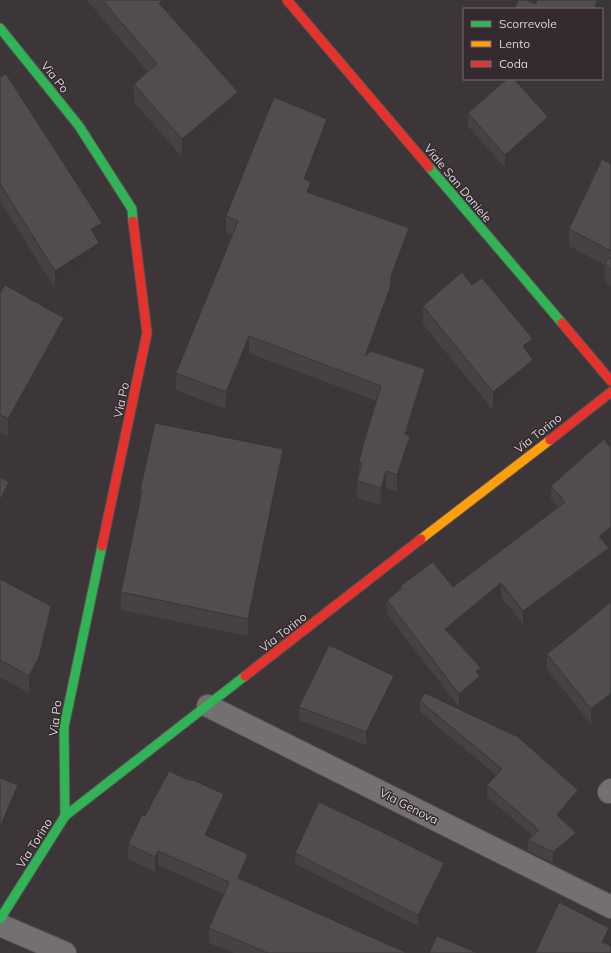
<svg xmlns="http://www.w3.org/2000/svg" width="611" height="953" viewBox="0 0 611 953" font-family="Mulish,sans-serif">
<rect width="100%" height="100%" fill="#3c3639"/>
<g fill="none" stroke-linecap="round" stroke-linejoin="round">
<!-- street casing -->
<g stroke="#575254" stroke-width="24">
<g id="street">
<path d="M 208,706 L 611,907"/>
<path d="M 609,792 L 611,790"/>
<path d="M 0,925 L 65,953"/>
</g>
</g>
<!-- fast casing -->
<g stroke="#575254" stroke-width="11">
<g id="fast">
<path d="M 0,28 L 79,126 L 132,209 L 133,221"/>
<path d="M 429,167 L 562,323"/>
<path d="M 65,816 L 64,727 L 102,546"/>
<path d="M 0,919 L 65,816 L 245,676"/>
</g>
</g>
<!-- slow casing -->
<g stroke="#575254" stroke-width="11">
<path id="slow" d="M 421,539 L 550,440"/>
</g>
<!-- jam casing -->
<g stroke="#575254" stroke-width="11">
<g id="jam">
<path d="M 287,0 L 429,167"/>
<path d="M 562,323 L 611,381"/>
<path d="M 550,440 L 611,392"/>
<path d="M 102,546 L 147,333 L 133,221"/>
<path d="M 245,676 L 421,539"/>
</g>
</g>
<!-- street -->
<use href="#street" stroke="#747072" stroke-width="22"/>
<!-- fast -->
<use href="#fast" stroke="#30b455" stroke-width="9"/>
<!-- slow -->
<use href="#slow" stroke="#ff9f0a" stroke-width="9"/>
<!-- jam -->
<use href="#jam" stroke="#e5322d" stroke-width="9"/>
</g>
<!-- wall -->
<g fill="#464244">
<path d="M 87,0 L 182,0 L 168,13 L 238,109 L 182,157 L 134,102 L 134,84 L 148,72 Z"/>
<path d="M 0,77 L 102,240 L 98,242 L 99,260 L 55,288 L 0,201 Z"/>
<path d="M 468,113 L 548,130 L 505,168 L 468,126 Z"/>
<path d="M 327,136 L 310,181 L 311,194 L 409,245 L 391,293 L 391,302 L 373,352 L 425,386 L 410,436 L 410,452 L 397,491 L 386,488 L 381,505 L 357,498 L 357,481 L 359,472 L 359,462 L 377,401 L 249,353 L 226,409 L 176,390 L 176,373 L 232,235 L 226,233 L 226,216 Z"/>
<path d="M 611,164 L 611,287 L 605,280 L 605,265 L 569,246 L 569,229 Z"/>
<path d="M 0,293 L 64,336 L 8,437 L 0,432 Z"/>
<path d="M 423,306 L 533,356 L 531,358 L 533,377 L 493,410 L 423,324 Z"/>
<path d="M 611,448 L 611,540 L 606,544 L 609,561 L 523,624 L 501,597 L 452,636 L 481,681 L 480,682 L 480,690 L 459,707 L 387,614 L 387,600 L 400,590 L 400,586 L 453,587 L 558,507 L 551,499 L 551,486 Z"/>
<path d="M 283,467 L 248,636 L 121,610 L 121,592 L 140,499 L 140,491 Z"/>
<path d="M 0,579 L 51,623 L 39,673 L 29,693 L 0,677 Z"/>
<path d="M 611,602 L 611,708 L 591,724 L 547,669 L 547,654 Z"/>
<path d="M 394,689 L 366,745 L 299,720 L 299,707 Z"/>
<path d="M 420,701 L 578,801 L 562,820 L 576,844 L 553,863 L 528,851 L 528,840 L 533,836 L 487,797 L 487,785 L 496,775 L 420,712 Z"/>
<path d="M 224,809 L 211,837 L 248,869 L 243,880 L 407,953 L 234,953 L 209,943 L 209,928 L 224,894 L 158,865 L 155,872 L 128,859 L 128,844 L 145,816 Z"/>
<path d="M 295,853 L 444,874 L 418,926 L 295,864 Z"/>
</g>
<!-- shaded-wall -->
<g fill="#393637">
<path d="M 162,0 L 182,0 L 159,20 L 159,3 Z"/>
<path d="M 598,0 L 606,0 L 601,9 L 594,9 Z"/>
<path d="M 238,92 L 238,109 L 182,157 L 182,139 Z"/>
<path d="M 548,117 L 548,130 L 505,168 L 505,155 Z"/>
<path d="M 327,119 L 327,136 L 304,196 L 304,179 Z"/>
<path d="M 311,182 L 311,198 L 307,192 Z"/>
<path d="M 102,223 L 102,240 L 91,246 L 91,229 Z"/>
<path d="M 409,228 L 409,245 L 391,293 L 391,302 L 365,373 L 365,356 L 391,276 Z"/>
<path d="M 99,243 L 99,260 L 55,288 L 55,271 Z"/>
<path d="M 64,318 L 64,336 L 8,437 L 8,419 Z"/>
<path d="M 249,336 L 249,353 L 226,409 L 226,392 Z"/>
<path d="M 533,339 L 533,356 L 523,364 L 523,346 Z"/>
<path d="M 533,360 L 533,377 L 493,410 L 493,392 Z"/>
<path d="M 425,369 L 425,386 L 410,436 L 410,452 L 397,491 L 397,475 L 405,434 Z"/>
<path d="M 283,449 L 283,467 L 248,636 L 248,619 Z"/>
<path d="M 386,471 L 386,488 L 381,505 L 381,488 Z"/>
<path d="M 9,482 L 9,495 L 0,513 L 0,500 Z"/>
<path d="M 611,527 L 611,540 L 599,550 L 599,536 Z"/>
<path d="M 609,548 L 609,561 L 523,624 L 523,611 Z"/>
<path d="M 501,583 L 501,597 L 445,642 L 445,629 Z"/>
<path d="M 51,606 L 51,623 L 39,673 L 29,693 L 29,676 Z"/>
<path d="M 481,668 L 481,681 L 480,682 L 480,690 L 459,707 L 459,694 L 476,671 Z"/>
<path d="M 394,676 L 394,689 L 366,745 L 366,732 Z"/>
<path d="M 611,693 L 611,708 L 591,724 L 591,709 Z"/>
<path d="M 18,785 L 18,802 L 0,844 L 0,827 Z"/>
<path d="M 578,790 L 578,801 L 557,826 L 557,815 Z"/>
<path d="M 224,794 L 224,809 L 205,849 L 205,835 Z"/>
<path d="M 576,833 L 576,844 L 553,863 L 553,852 Z"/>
<path d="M 158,851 L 158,865 L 155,872 L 155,857 Z"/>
<path d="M 248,854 L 248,869 L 238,893 L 238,878 Z"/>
<path d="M 444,863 L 444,874 L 418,926 L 418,915 Z"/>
<path d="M 609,928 L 609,942 L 604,953 L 602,942 Z"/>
</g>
<!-- building -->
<g fill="#514d4f" stroke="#393637">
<path d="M 102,0 L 162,0 L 159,3 L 238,92 L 182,139 L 134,84 L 157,64 Z"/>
<path d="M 518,0 L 526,0 L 536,4 L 537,0 L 598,0 L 594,9 L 514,9 Z"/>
<path d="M 6,74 L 102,223 L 91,229 L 99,243 L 55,271 L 0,184 L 0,77 Z"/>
<path d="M 507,79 L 514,79 L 548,117 L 505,155 L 468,113 Z"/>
<path d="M 274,97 L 327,119 L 304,179 L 311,182 L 307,192 L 409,228 L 391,276 L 391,285 L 365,356 L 371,351 L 425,369 L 405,434 L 410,436 L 397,475 L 386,471 L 381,488 L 357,481 L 362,463 L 359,462 L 363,445 L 381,386 L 249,336 L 226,392 L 176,373 L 238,221 L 226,216 Z"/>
<path d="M 602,159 L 611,164 L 611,251 L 569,229 Z"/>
<path d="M 611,257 L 611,270 L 605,263 Z"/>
<path d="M 462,272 L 472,285 L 482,278 L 533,339 L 523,346 L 533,360 L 493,392 L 423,306 Z"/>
<path d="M 5,285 L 64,318 L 8,419 L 0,414 L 0,293 Z"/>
<path d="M 155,423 L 283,449 L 248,619 L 121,592 L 142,491 L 140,491 Z"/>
<path d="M 604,439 L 611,448 L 611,527 L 599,536 L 609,548 L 523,611 L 501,583 L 445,629 L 481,668 L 476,671 L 480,676 L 459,694 L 387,600 L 402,588 L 400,586 L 433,562 L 453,587 L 565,502 L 551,486 Z"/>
<path d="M 0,477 L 9,482 L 0,500 Z"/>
<path d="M 0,579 L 51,606 L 39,657 L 29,676 L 0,660 Z"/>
<path d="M 611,602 L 611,693 L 591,709 L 547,654 Z"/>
<path d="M 329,645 L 394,676 L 366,732 L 299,707 Z"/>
<path d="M 425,693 L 518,737 L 578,790 L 557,815 L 576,833 L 553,852 L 528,840 L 539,830 L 487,785 L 502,769 L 420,701 Z"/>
<path d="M 169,771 L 186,779 L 195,781 L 224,794 L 205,835 L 248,854 L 238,878 L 407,953 L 268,953 L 209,928 L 229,882 L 158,851 L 155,857 L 128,844 L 142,815 L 145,816 Z"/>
<path d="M 0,778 L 18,785 L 0,827 Z"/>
<path d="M 319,802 L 376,829 L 444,863 L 418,915 L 295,853 Z"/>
<path d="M 559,902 L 609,928 L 602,942 L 611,946 L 611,953 L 535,953 Z"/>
<path d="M 437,936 L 478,953 L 429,953 Z"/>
</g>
<g text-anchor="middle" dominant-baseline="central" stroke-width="3" stroke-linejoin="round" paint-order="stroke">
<!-- street labels -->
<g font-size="12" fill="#d8d2d5" stroke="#342a2f">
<text transform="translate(55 77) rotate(51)">Via Po</text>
<text transform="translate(458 183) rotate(50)">Viale San Daniele</text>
<text transform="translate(121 400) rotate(-78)">Via Po</text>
<text transform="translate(538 433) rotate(-38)">Via Torino</text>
<text transform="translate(283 632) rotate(-38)">Via Torino</text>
<text transform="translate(55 718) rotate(-83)">Via Po</text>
<text transform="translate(409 806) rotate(27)">Via Genova</text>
<text transform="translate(34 843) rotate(-58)">Via Torino</text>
</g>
</g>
<!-- legend -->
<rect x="463" y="8" width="140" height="72" fill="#342a2f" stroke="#766d71"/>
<rect x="471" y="21" width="20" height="6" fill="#30b455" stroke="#766d71"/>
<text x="499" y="28" font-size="12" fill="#d8d2d5">Scorrevole</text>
<rect x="471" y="41" width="20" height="6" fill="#ff9f0a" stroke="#766d71"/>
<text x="499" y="48" font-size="12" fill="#d8d2d5">Lento</text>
<rect x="471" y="61" width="20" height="6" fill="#e5322d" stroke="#766d71"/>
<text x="499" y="68" font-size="12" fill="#d8d2d5">Coda</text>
</svg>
